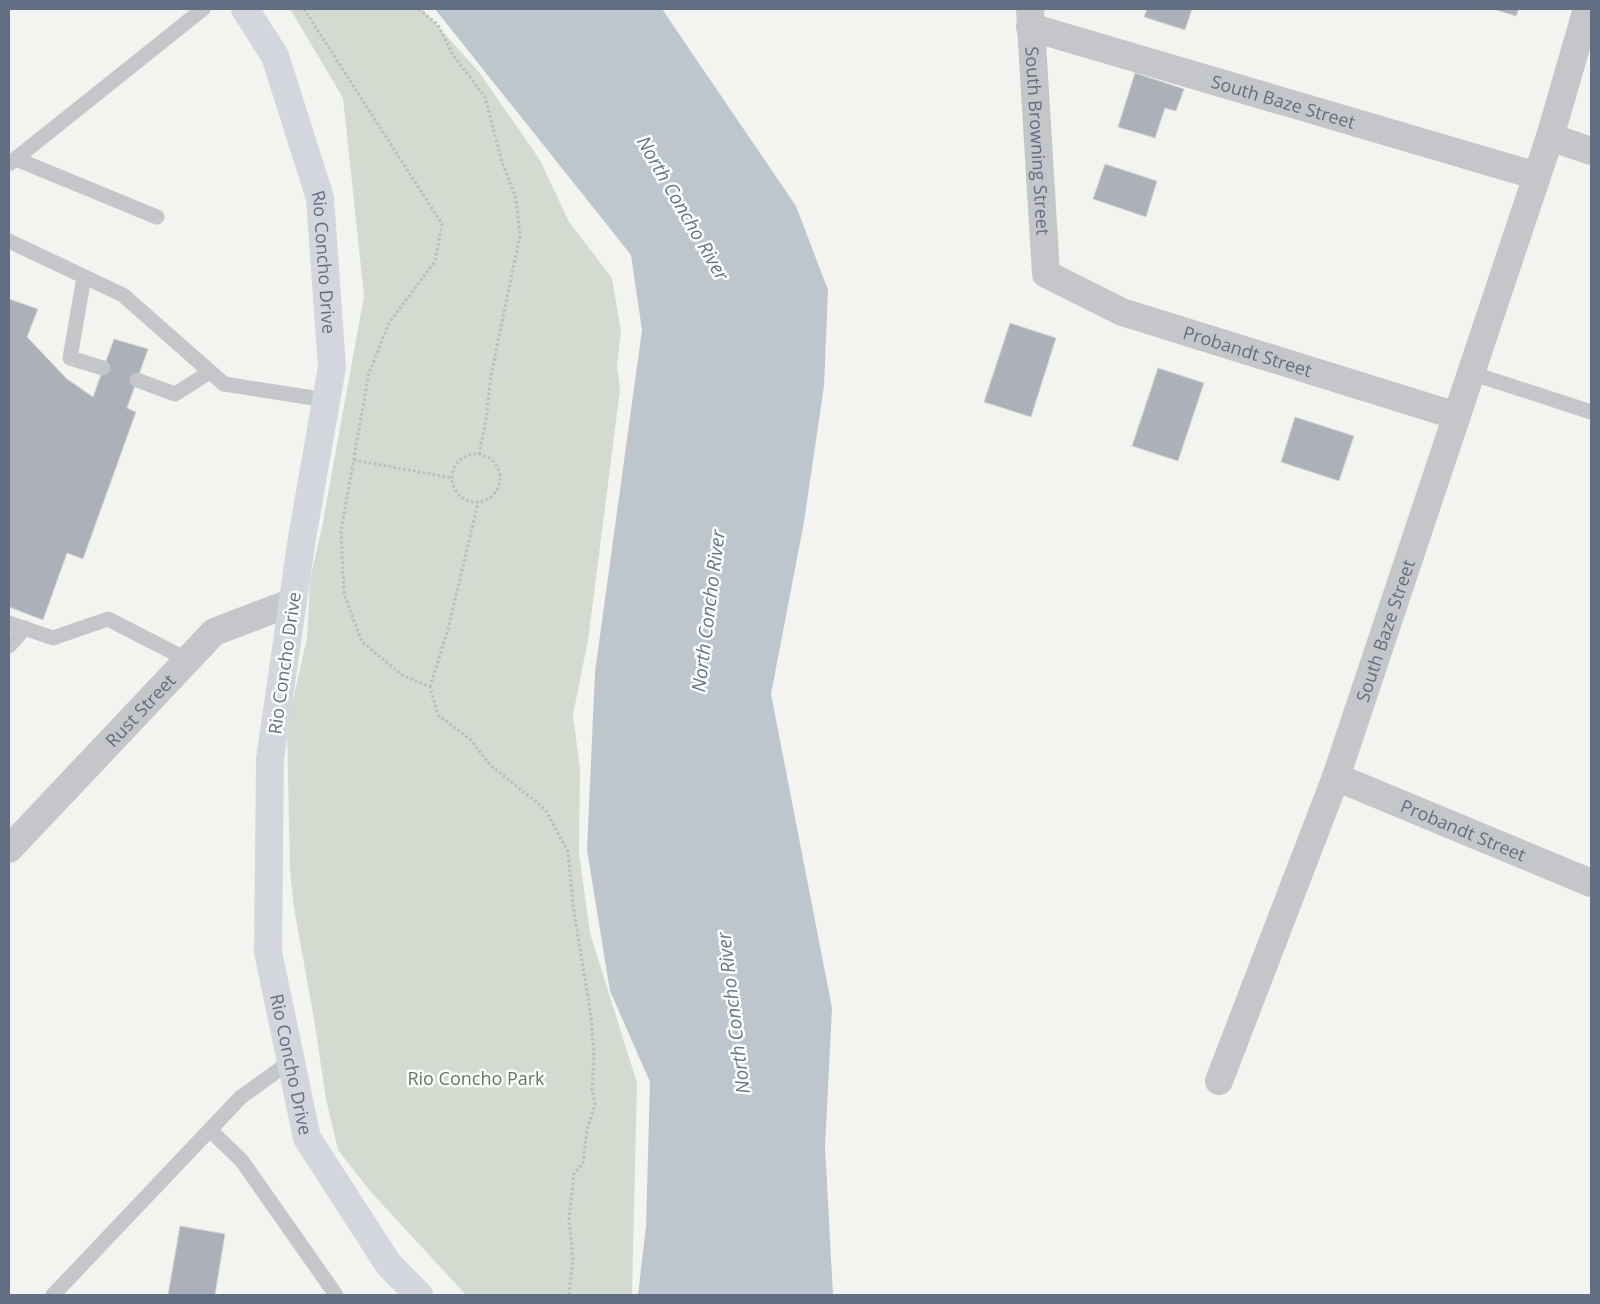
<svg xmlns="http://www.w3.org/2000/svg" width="1600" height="1304" viewBox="0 0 1600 1304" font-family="'Open Sans',sans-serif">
<rect width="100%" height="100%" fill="#f3f4f0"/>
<!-- green -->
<path fill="#d3dbd1" d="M 290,9 L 422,9 L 479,72 L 540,160 L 569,222 L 612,278 L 621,331 L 617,366 L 620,390 L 588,640 L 573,715 L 580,768 L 579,853 L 590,933 L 637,1083 L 632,1295 L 466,1295 L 370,1191 L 338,1150 L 326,1099 L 314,1019 L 294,908 L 290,871 L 287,726 L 307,638 L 310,580 L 322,527 L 364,296 L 343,98 Z"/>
<!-- water -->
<path fill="#bdc6cd" d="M 435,9 L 662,9 L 796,206 L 828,290 L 824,386 L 804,522 L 771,694 L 832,1008 L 825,1146 L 833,1295 L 638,1295 L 646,1226 L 650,1082 L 610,991 L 587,850 L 595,672 L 642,330 L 631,255 Z"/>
<!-- building -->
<g fill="#acb1b9" stroke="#d5d5d3">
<path d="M 1147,9 L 1192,9 L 1185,30 L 1144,17 Z"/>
<path d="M 1493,9 L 1519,9 L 1516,16 Z"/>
<path d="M 1135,73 L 1184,89 L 1176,111 L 1165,108 L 1155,138 L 1118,127 Z"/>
<path d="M 1105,164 L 1157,181 L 1146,217 L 1093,199 Z"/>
<path d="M 9,299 L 38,309 L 27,337 L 67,379 L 93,397 L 114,339 L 148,349 L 127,408 L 136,412 L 83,559 L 67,553 L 43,620 L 9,607 Z"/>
<path d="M 1010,323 L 1056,338 L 1031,417 L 984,402 Z"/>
<path d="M 1158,368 L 1204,383 L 1178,461 L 1132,446 Z"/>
<path d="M 1295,417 L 1354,436 L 1339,481 L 1281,462 Z"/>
<path d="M 180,1226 L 225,1234 L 215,1295 L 168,1295 Z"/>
</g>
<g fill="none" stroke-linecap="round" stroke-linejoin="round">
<!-- path -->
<g stroke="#bbbcbf" stroke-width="3" stroke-dasharray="2.5 2.5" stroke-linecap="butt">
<path d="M 304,9 L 442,224 L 435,261 L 389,323 L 369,373 L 341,531 L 344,594 L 362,642 L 402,675 L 430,687 L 438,715 L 470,739 L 490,765 L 545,809 L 568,852 L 573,905 L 591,1017 L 594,1057 L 592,1089 L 595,1104 L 587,1130 L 583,1163 L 574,1174 L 569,1219 L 573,1259 L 569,1295"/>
<path d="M 419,9 L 438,25 L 453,55 L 485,97 L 502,162 L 516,198 L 520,236 L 491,375 L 486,420 L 479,454"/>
<circle cx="476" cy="478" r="24"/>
<path d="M 354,460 L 452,478"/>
<path d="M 430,687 L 448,629 L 478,503"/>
</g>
<!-- lane -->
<g stroke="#c4c6ca" stroke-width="15">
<path d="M 16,159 L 157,217"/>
<path d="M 9,164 L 203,9"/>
<path d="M 9,241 L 123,295 L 224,384 L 326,400"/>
<path d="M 84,277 L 70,358 L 103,368"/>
<path d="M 1471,373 L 1591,412"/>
<path d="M 137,380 L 175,394 L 210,372"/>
<path d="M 9,623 L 53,638 L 108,619 L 188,660"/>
<path d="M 9,646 L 25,628"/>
<path d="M 210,1130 L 242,1161 L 336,1295"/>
<path d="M 53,1295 L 241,1097 L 291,1061"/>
</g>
<!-- street -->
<g stroke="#c4c6ca" stroke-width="28">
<path id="s1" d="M 1030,9 L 1046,274 L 1122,312 L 1457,416"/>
<path id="s2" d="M 1030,27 L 1537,176"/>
<path d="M 1550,137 L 1591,151"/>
<path id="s3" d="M 1336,777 L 1591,883"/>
<path id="s4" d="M 9,849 L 214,632 L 293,602"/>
<path id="s5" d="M 1219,1081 L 1336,777 L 1550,137 L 1587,9"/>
</g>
<!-- secondary -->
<path stroke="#d3d6dc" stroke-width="28" id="s6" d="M 245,9 L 275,56 L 320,198 L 332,367 L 302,538 L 270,759 L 268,952 L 307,1138 L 389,1265 L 419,1295"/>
</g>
<g text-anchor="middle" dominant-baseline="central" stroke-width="5" stroke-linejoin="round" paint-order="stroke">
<!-- street labels -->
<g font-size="18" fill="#626e82" stroke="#fff">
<text stroke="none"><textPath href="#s2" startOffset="264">South Baze Street</textPath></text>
<text stroke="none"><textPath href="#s1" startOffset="132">South Browning Street</textPath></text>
<text stroke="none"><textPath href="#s6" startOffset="269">Rio Concho Drive</textPath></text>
<text stroke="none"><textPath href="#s1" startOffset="482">Probandt Street</textPath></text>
<text stroke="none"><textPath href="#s5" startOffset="480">South Baze Street</textPath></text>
<text transform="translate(284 663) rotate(-82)">Rio Concho Drive</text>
<text stroke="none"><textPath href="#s4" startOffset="191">Rust Street</textPath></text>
<text stroke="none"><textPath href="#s3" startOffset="138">Probandt Street</textPath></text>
<text stroke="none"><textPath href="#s6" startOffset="1079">Rio Concho Drive</textPath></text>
</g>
<!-- park labels -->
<g font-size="18" fill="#617961" stroke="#fff">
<text x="476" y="1078">Rio Concho Park</text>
</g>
<!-- water labels -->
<g font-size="19" font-style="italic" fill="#627687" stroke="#fff">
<text transform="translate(683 208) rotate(60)">North Concho River</text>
<text transform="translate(708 611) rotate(-83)">North Concho River</text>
<text transform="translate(733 1013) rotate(-97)">North Concho River</text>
</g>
</g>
<!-- border -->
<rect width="1600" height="1304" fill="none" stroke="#626e82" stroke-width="20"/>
</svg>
